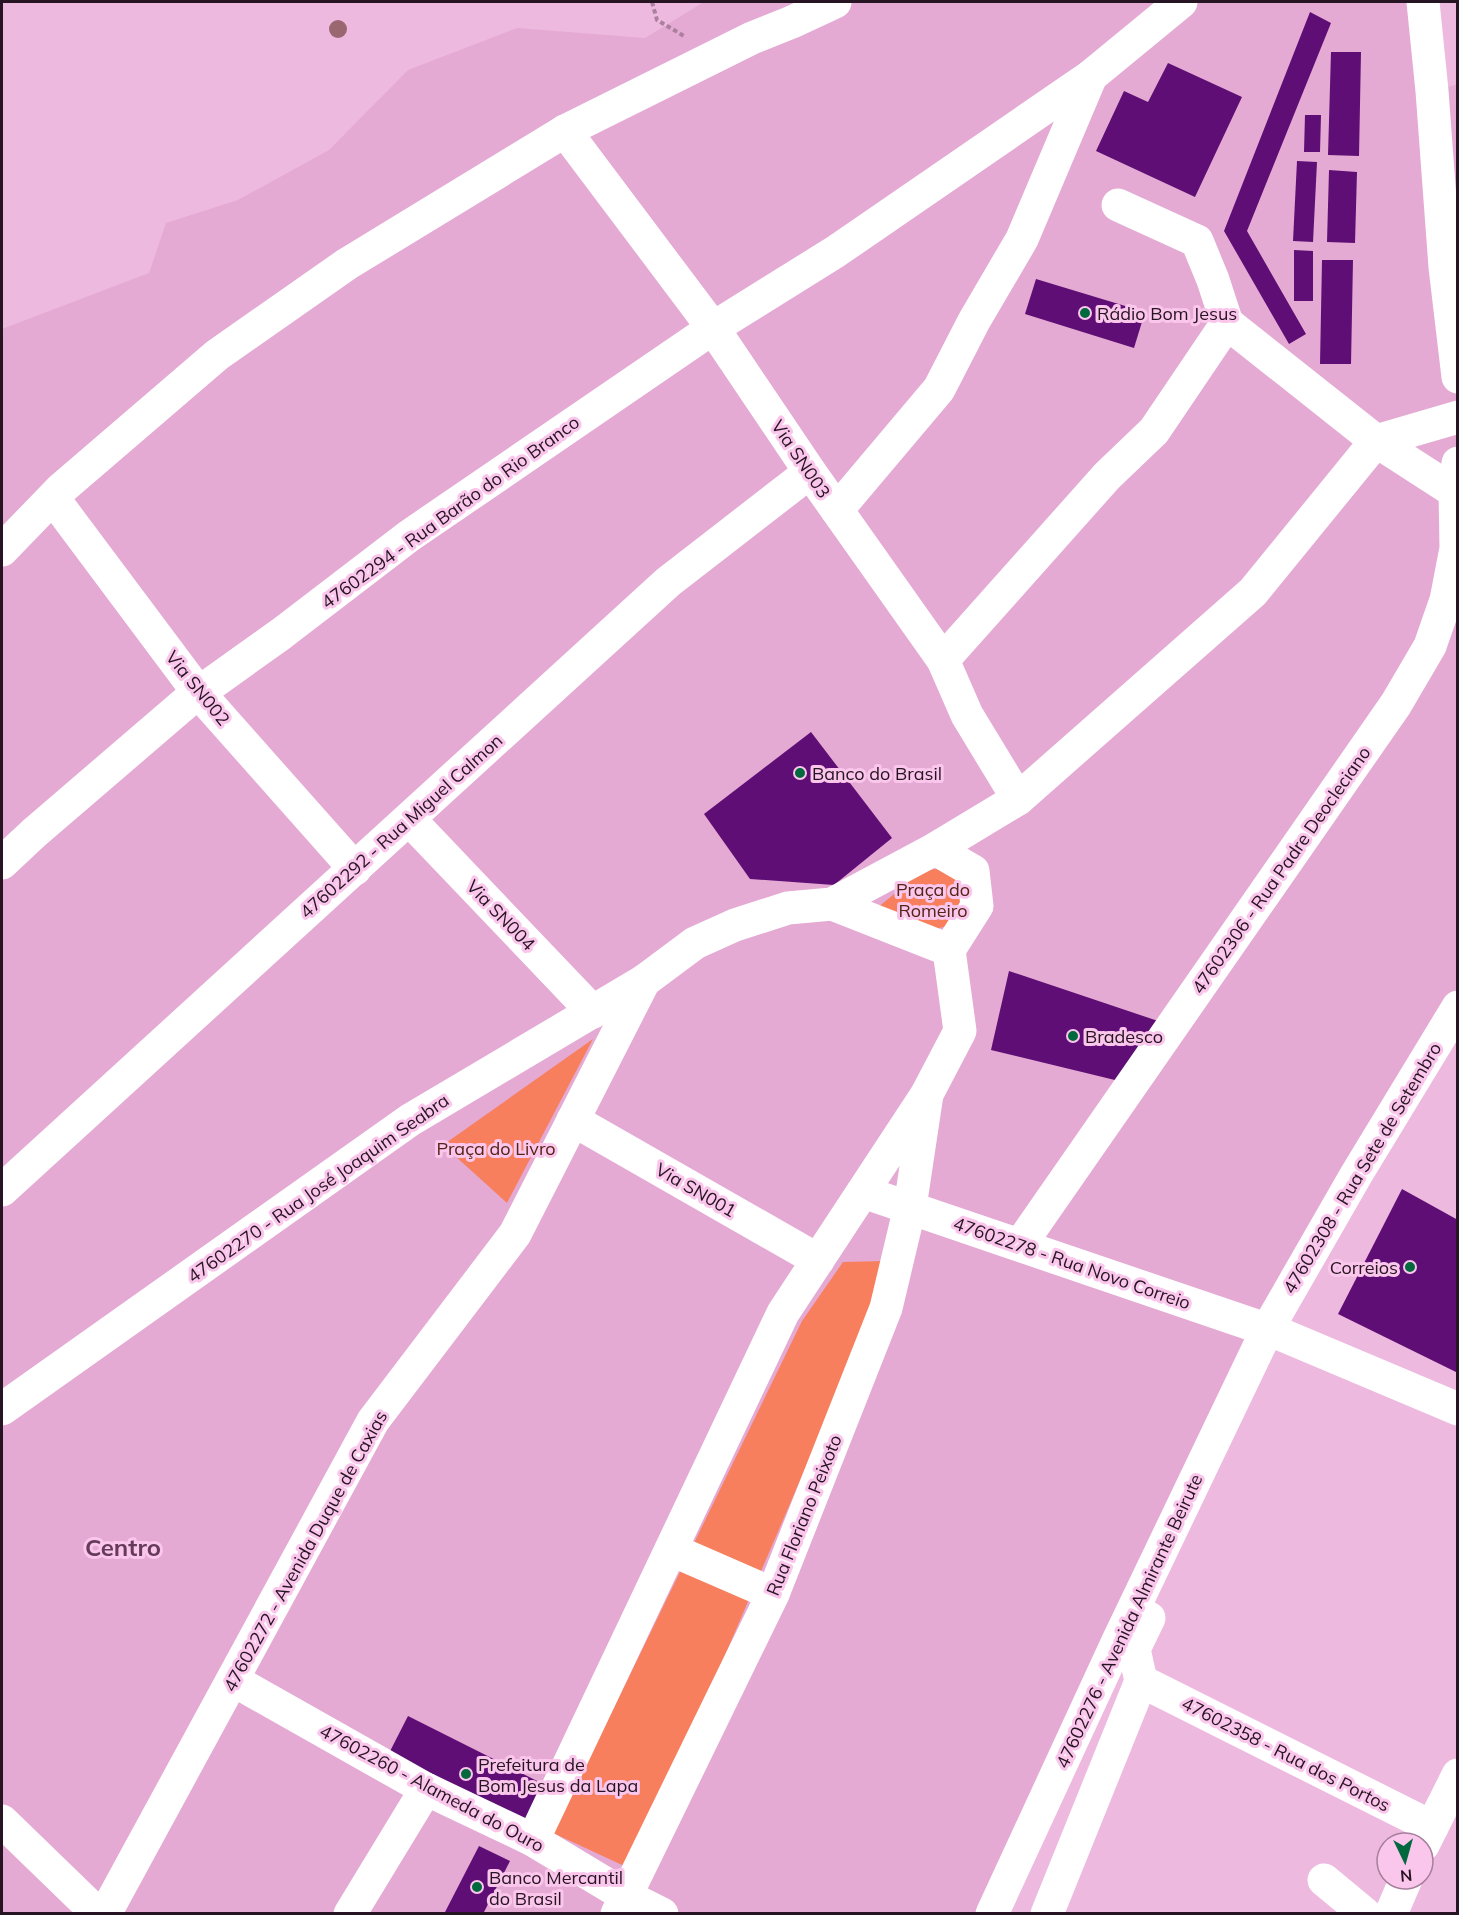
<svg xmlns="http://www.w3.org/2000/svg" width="1459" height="1915" viewBox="0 0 1459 1915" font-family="Mulish,sans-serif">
<rect width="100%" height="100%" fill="#eeb9df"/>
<!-- built -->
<path fill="#e4aad3" d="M 704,2 L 1423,2 L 1433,91 L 1458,84 L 1457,1009 L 1267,1330 L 992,1913 L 2,1914 L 2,329 L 149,273 L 166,223 L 238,200 L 329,150 L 408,70 L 517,28 L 645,38 Z"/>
<!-- green -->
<g fill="#f77f5d">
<path d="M 938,869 L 958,879 L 964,899 L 948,926 L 935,929 L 877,908 L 904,886 L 913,877 L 924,870 Z"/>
<path d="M 593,1039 L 507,1203 L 443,1145 Z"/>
<path d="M 885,1261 L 876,1303 L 633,1870 L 553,1833 L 802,1321 L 843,1262 Z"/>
</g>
<!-- building -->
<g fill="#5e0e75">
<path d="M 1310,12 L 1331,23 L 1247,231 L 1306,334 L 1289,344 L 1224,231 Z"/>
<path d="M 1331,52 L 1361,52 L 1359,156 L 1328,155 Z"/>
<path d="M 1168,63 L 1242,97 L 1195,197 L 1096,151 L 1124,91 L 1148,102 Z"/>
<path d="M 1305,115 L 1321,115 L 1320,152 L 1304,152 Z"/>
<path d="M 1297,161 L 1317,162 L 1313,242 L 1293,241 Z"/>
<path d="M 1329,170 L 1357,172 L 1355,243 L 1327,242 Z"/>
<path d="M 1294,250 L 1313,251 L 1313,301 L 1294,301 Z"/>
<path d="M 1322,260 L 1353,260 L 1351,364 L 1320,364 Z"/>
<path d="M 1036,279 L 1145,312 L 1134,348 L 1025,314 Z"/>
<path d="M 811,732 L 892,838 L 834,885 L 750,879 L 704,814 Z"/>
<path d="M 1009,971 L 1161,1022 L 1119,1081 L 991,1050 Z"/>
<path d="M 1402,1189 L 1458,1220 L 1458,1373 L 1338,1314 Z"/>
<path d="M 408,1716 L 547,1786 L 524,1833 L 384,1763 Z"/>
<path d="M 479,1846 L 510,1861 L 483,1914 L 444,1914 Z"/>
</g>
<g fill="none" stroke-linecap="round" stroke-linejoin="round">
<!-- path -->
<path stroke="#aa809e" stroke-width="4" stroke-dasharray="4.5 3" stroke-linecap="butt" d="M 652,2 L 657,20 L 684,36"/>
<!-- minor -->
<g stroke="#fff" stroke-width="33">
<path d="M 1423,2 L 1432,91 L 1445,267 L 1458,377"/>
<path d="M 565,131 L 713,328 L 810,472 L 943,660 L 967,715 L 1018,799"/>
<path d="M 1118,205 L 1197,241 L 1213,280 L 1227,323"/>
<path d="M 1227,323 L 1376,441 L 1458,417"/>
<path d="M 53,498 L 198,692 L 355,869"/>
<path d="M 837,510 L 939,389 L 974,321 L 1022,239 L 1091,76"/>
<path d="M 2,550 L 61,489 L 217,355 L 347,264 L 565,131 L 752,38 L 792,22 L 835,2"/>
<path d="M 943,660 L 1107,476 L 1154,431 L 1227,323"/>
<path d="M 409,819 L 593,1012"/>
<path d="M 2,863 L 34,833 L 190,699 L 281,634 L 409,536 L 713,328 L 835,252 L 1091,76 L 1181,2"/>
<path d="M 832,904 L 949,950"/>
<path d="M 927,1094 L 960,1031 L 949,950 L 977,906 L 973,871 L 935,849"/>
<path d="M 573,1120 L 818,1260"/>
<path d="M 2,1190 L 668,582 L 810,472"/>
<path d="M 863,1192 L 1280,1334 L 1458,1409"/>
<path d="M 1020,1245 L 1396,704 L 1430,646 L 1446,600 L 1456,548 L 1455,492 L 1458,463"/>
<path d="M 2,1409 L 410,1120 L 644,981 L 695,943 L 735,925 L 788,908 L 832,904 L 935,849 L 1018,799 L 1253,592 L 1376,441 L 1455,492"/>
<path d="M 672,1550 L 773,1594"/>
<path d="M 233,1680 L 426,1789 L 533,1840 L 626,1896 L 662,1914"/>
<path d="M 1141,1681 L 1432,1827"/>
<path d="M 2,1821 L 98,1914"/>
<path d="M 533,1840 L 783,1313 L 927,1094 L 910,1207 L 886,1308 L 773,1594 L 617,1914"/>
<path d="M 1423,1845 L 1458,1775"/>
<path d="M 1324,1880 L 1365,1914"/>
<path d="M 105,1914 L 373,1421 L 515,1234 L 644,981"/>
<path d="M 350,1914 L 426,1789"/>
<path d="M 992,1914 L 1118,1641 L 1267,1330 L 1356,1175 L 1458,1007"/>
<path d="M 1047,1914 L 1141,1681 L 1134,1649 L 1149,1618"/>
<path d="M 1391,1914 L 1406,1879"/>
</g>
</g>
<!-- trees -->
<circle fill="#9a6770" cx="338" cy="29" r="9"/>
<!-- markers -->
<g fill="#02683e" stroke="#fbc6ec" stroke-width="2">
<circle cx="1085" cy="313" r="6"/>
<circle cx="800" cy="773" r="6"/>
<circle cx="1073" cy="1036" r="6"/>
<circle cx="1410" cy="1267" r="6"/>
<circle cx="466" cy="1774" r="6"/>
<circle cx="477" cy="1887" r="6"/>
</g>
<g text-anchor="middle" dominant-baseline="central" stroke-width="6" stroke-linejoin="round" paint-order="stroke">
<!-- poi labels -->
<g font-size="18" fill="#271422" stroke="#fbc6ec" text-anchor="start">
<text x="1097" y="313">Rádio Bom Jesus</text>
<text x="812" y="773">Banco do Brasil</text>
<text x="1085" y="1036">Bradesco</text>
<text x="1398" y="1267" text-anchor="end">Correios</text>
<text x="478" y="1764">Prefeitura de<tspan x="478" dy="21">Bom Jesus da Lapa</tspan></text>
<text x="489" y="1877">Banco Mercantil<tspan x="489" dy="21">do Brasil</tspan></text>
</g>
<!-- street labels -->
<g font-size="18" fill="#271422" stroke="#fbc6ec">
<text transform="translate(801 459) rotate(56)">Via SN003</text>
<text transform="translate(450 512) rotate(-36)">47602294 - Rua Barão do Rio Branco</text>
<text transform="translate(198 688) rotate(51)">Via SN002</text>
<text transform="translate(401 826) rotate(-42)">47602292 - Rua Miguel Calmon</text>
<text transform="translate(1281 870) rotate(-55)">47602306 - Rua Padre Deocleciano</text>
<text transform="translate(501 915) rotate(46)">Via SN004</text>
<text transform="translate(1362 1168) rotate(-59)">47602308 - Rua Sete de Setembro</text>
<text transform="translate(318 1188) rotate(-35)">47602270 - Rua José Joaquim Seabra</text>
<text transform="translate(696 1190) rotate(30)">Via SN001</text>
<text transform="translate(1072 1263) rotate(19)">47602278 - Rua Novo Correio</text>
<text transform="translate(804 1515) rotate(-68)">Rua Floriano Peixoto</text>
<text transform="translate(305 1551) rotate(-61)">47602272 - Avenida Duque de Caxias</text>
<text transform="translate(1129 1621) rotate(-65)">47602276 - Avenida Almirante Beirute</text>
<text transform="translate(1286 1754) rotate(27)">47602358 - Rua dos Portos</text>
<text transform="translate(432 1788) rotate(28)">47602260 - Alameda do Ouro</text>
</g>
<!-- park labels -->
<g font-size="18" fill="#552416" stroke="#fbc6ec">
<text x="933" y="889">Praça do<tspan x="933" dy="21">Romeiro</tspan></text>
<text x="496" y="1148">Praça do Livro</text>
</g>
<!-- district labels -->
<g font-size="24" font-weight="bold" fill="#663a5b" stroke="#fbc6ec">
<text x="123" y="1547">Centro</text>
</g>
</g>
<!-- border -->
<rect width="1459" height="1915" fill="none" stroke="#271422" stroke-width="6"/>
<!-- north arrow -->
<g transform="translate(1405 1861) rotate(175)"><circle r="28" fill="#fbc6ec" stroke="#a67f9b" stroke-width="1.5"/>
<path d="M0-4.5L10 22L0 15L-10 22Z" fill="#02683e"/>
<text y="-9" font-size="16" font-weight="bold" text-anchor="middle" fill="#271422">N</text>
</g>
</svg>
